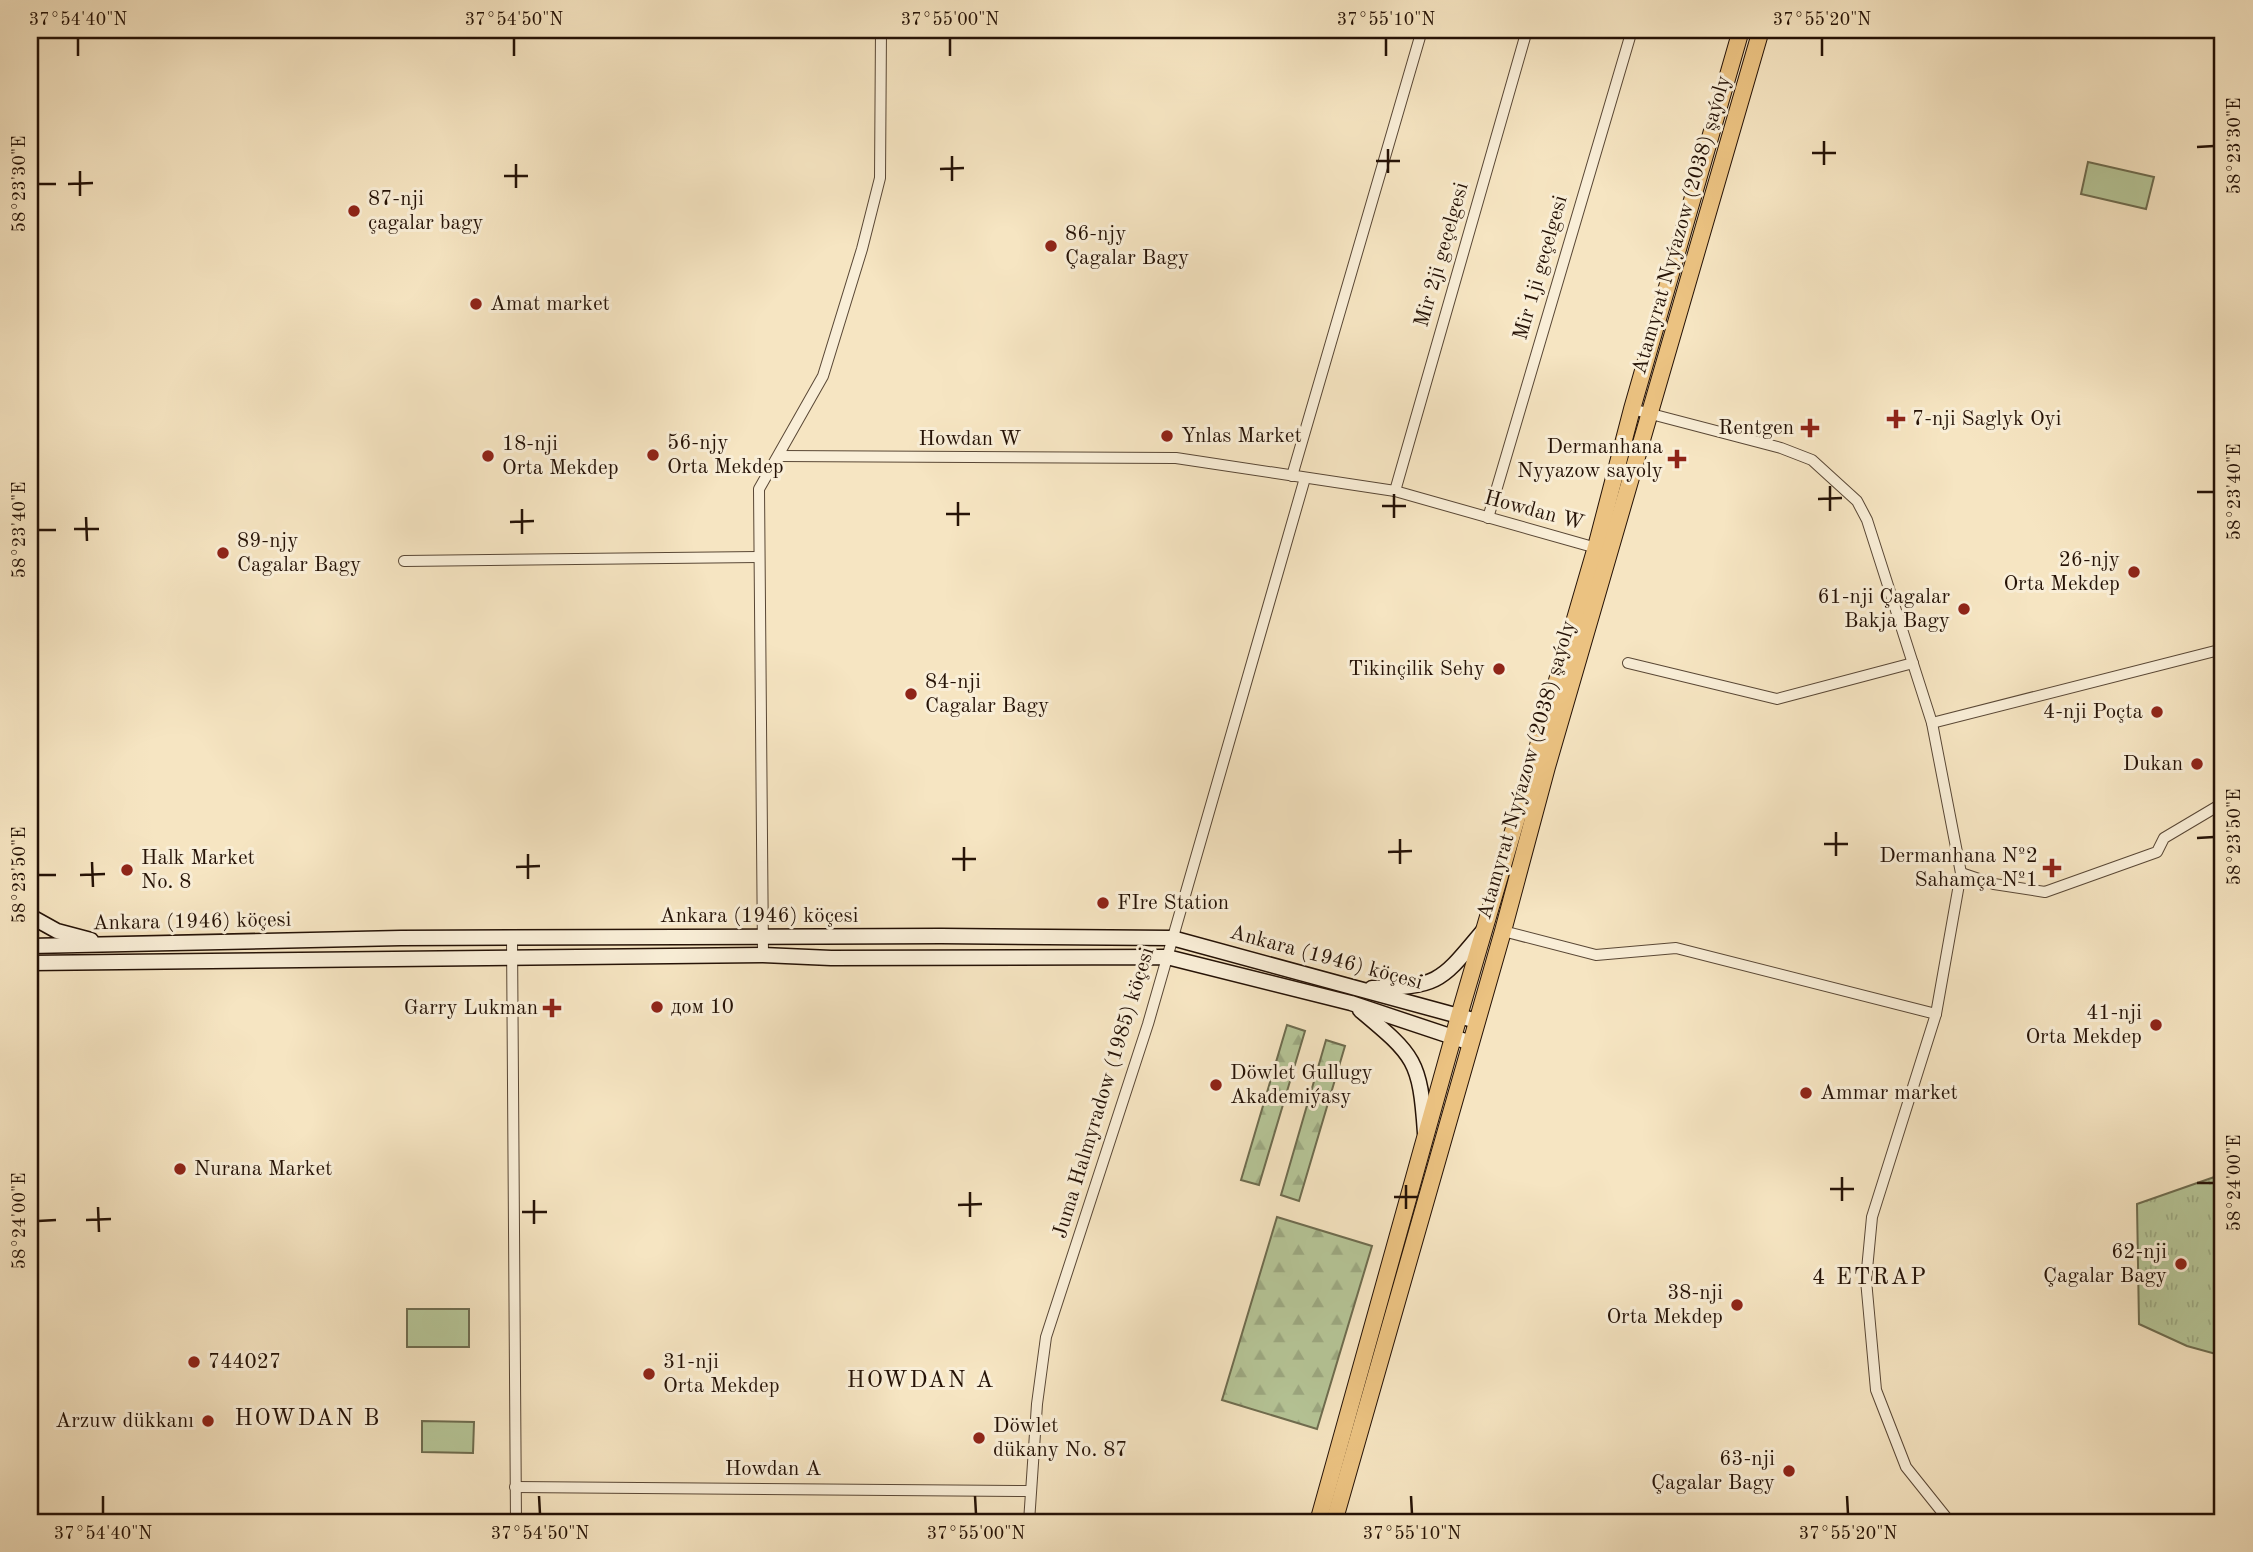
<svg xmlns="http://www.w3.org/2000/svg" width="2253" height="1552" viewBox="0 0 2253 1552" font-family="'Old Standard TT',serif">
<defs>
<pattern id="forest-firs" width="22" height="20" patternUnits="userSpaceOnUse" patternTransform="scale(1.75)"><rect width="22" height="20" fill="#b6c698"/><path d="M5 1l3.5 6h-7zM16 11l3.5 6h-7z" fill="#9ca982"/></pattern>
<pattern id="park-tufts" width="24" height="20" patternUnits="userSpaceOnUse" patternTransform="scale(1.75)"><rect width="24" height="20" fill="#b6c698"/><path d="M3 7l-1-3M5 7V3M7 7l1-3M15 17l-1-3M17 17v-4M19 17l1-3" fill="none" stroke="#9ca982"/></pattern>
</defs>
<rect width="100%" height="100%" fill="#f6e5c2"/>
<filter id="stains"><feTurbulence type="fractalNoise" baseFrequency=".00286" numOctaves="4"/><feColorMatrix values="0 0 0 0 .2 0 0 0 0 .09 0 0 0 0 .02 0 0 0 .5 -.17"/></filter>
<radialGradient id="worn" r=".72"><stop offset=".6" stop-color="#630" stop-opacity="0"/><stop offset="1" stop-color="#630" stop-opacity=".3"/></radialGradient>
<!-- green -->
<g fill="#b6c698" stroke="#6e6c4f" stroke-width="2">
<path d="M 2088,162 L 2154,177 L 2146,209 L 2081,194 Z"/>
<rect x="407" y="1309" width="62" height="38"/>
<path d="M 422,1421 L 474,1422 L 473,1453 L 422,1452 Z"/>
</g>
<!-- forest -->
<g fill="url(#forest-firs)" stroke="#6e6c4f" stroke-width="2">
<path d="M 1287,1025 L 1305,1031 L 1259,1185 L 1241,1180 Z"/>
<path d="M 1326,1040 L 1345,1046 L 1299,1201 L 1281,1195 Z"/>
<path d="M 1277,1217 L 1372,1246 L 1317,1429 L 1222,1400 Z"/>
</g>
<!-- park -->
<path fill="url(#park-tufts)" stroke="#6e6c4f" stroke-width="2" d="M 2223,1174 L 2223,1356 L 2187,1346 L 2139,1324 L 2137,1204 Z"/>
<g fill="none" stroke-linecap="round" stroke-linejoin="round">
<!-- street casing -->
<g stroke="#594735" stroke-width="12">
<g id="street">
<path d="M 1632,409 L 1781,448 L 1812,460 L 1857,501 L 1867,520 L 1932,723 L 1961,873 L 1936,1014 L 1872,1217 L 1866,1280 L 1876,1390 L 1906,1467 L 1950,1522"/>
<path d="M 779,456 L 1176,458 L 1395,491 L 1600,549"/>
<path d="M 1292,476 L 1422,30"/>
<path d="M 1395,491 L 1527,30"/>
<path d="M 1488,518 L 1632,30"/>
<path d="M 404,561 L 758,557"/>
<path d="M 1628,663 L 1777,699 L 1913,663"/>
<path d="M 1932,723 L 2223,649"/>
<path d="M 1961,873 L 1994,884 L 2045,892 L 2157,852 L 2164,838 L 2223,803"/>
<path d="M 1503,931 L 1596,955 L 1676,948 L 1936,1014"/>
<path d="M 512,938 L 516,1522"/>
<path d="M 763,955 L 759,489 L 823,376 L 862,249 L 880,178 L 881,30"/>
<path d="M 515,1487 L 1030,1491"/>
<path d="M 1029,1522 L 1037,1404 L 1046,1337 L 1148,1024 L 1305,478"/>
</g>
</g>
<!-- secondary casing -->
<g stroke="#251206" stroke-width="17">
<g id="secondary">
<path d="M 30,916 L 57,931 L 91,940"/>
<path d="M 30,946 L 401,938 L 941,936 L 1172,938 L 1477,1021"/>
<path d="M 30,963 L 763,955 L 831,958 L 1167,957 L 1351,1003 L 1471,1043"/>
<path d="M 1372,988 C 1440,987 1441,981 1483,931"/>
<path d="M 1360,1010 C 1415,1056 1420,1060 1425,1133"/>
</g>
</g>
<!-- primary casing -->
<g stroke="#251206" stroke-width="18">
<g id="primary">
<path d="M 1318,1522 L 1459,1016 L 1596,547 L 1632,409 L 1741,30"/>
<path d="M 1334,1522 L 1503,931 L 1547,767 L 1761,30"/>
</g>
</g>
<!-- street -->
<use href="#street" stroke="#f9eed7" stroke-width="10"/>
<!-- secondary -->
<use href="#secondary" stroke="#f9eed7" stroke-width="14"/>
<!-- primary -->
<use href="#primary" stroke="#ebc281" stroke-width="16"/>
</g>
<!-- ticks -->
<path fill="none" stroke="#251206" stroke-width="2.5" d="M 78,38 L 78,56M 514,38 L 514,56M 950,38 L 950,56M 1386,38 L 1386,56M 1822,38 L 1822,56M 1824,141 L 1824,165M 2197,147 L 2214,146M 1388,149 L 1388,173M 1812,153 L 1836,153M 952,156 L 952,181M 1376,161 L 1400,161M 516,164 L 516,188M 940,169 L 964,168M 80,171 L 80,196M 504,176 L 528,176M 38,184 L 56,184M 68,184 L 93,183M 1830,486 L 1830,511M 2197,492 L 2214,492M 1394,494 L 1394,518M 1818,499 L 1842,498M 958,502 L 958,526M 1382,506 L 1406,506M 522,509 L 522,534M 946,514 L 970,514M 86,517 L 87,541M 510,522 L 534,521M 74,529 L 99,529M 38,530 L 56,530M 1836,832 L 1836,856M 2197,838 L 2214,837M 1400,839 L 1400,864M 1824,844 L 1848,844M 964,847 L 964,871M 1388,852 L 1412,851M 528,854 L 528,879M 952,859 L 976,859M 92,862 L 93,887M 516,867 L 540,866M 38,875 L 56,875M 80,875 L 105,874M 1842,1177 L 1842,1201M 2197,1183 L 2214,1183M 1406,1185 L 1406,1209M 1830,1189 L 1854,1189M 970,1192 L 970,1217M 1394,1197 L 1418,1197M 534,1200 L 534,1224M 958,1205 L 982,1204M 98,1207 L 99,1232M 522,1212 L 547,1212M 86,1220 L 111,1219M 38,1221 L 56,1220M 103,1496 L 103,1514M 539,1496 L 540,1514M 975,1496 L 976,1514M 1411,1496 L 1412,1514M 1847,1496 L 1848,1514"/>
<!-- markers -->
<g fill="#8f2418" stroke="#f9eed7" stroke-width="2.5">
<circle cx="354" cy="211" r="7"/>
<circle cx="1051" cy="246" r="7"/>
<circle cx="476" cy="304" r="7"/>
<path d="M1892.5 408.5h7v7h7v7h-7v7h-7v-7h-7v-7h7z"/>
<path d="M1806.5 417.5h7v7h7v7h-7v7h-7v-7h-7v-7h7z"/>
<circle cx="1167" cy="436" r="7"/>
<circle cx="653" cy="455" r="7"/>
<circle cx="488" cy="456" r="7"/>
<path d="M1673.5 448.5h7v7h7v7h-7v7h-7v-7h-7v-7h7z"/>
<circle cx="223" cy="553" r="7"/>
<circle cx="2134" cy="572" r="7"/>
<circle cx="1964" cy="609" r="7"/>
<circle cx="1499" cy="669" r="7"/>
<circle cx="911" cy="694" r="7"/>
<circle cx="2157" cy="712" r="7"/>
<circle cx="2197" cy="764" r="7"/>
<path d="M2048.5 857.5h7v7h7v7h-7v7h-7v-7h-7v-7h7z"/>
<circle cx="127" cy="870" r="7"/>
<circle cx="1103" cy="903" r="7"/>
<circle cx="657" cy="1007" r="7"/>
<path d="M548.5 997.5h7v7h7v7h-7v7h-7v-7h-7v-7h7z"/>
<circle cx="2156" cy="1025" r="7"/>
<circle cx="1216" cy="1085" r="7"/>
<circle cx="1806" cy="1093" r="7"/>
<circle cx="180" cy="1169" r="7"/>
<circle cx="2181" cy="1264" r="7"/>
<circle cx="1737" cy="1305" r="7"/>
<circle cx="194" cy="1362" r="7"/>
<circle cx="649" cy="1374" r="7"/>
<circle cx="208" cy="1421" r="7"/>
<circle cx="979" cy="1438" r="7"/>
<circle cx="1789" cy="1471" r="7"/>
</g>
<g text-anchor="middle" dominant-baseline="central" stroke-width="6" stroke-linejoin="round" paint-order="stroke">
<!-- poi labels -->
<g font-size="21" fill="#251206" stroke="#f9eed7" text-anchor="start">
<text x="368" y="199">87-nji<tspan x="368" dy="24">çagalar bagy</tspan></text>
<text x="1065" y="234">86-njy<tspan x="1065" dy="24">Çagalar Bagy</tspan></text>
<text x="490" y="304">Amat market</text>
<text x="1912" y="419">7-nji Saglyk Oyi</text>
<text x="1794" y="428" text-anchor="end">Rentgen</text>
<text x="1181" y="436">Ynlas Market</text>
<text x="667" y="443">56-njy<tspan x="667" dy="24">Orta Mekdep</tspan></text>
<text x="502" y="444">18-nji<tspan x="502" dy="24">Orta Mekdep</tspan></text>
<text x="1663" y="447" text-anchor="end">Dermanhana<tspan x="1663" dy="24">Nyyazow sayoly</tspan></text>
<text x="237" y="541">89-njy<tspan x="237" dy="24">Cagalar Bagy</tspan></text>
<text x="2120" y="560" text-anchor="end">26-njy<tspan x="2120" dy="24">Orta Mekdep</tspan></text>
<text x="1950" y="597" text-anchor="end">61-nji Çagalar<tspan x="1950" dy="24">Bakja Bagy</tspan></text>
<text x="1485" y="669" text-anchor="end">Tikinçilik Sehy</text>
<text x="925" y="682">84-nji<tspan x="925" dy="24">Cagalar Bagy</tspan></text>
<text x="2143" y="712" text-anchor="end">4-nji Poçta</text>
<text x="2183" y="764" text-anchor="end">Dukan</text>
<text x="2038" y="856" text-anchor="end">Dermanhana Nº2<tspan x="2038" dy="24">Sahamça Nº1</tspan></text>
<text x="141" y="858">Halk Market<tspan x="141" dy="24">No. 8</tspan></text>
<text x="1117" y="903">FIre Station</text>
<text x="671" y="1007">дом 10</text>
<text x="538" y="1008" text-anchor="end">Garry Lukman</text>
<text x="2142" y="1013" text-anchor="end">41-nji<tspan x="2142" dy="24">Orta Mekdep</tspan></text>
<text x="1230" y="1073">Döwlet Gullugy<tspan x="1230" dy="24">Akademiýasy</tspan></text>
<text x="1820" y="1093">Ammar market</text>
<text x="194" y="1169">Nurana Market</text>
<text x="2167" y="1252" text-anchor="end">62-nji<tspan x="2167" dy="24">Çagalar Bagy</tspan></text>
<text x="1723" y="1293" text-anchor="end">38-nji<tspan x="1723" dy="24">Orta Mekdep</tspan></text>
<text x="208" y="1362">744027</text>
<text x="663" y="1362">31-nji<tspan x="663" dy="24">Orta Mekdep</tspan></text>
<text x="194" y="1421" text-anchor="end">Arzuw dükkanı</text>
<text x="993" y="1426">Döwlet<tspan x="993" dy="24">dükany No. 87</tspan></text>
<text x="1775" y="1459" text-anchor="end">63-nji<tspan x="1775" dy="24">Çagalar Bagy</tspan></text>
</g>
<!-- street labels -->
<g font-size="21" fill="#251206" stroke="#f9eed7">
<text transform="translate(1682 225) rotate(-74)">Atamyrat Nyýazow (2038) şaýoly</text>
<text transform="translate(1442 255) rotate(-74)">Mir 2ji geçelgesi</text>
<text transform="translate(1541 268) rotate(-74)">Mir 1ji geçelgesi</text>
<text x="970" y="439">Howdan W</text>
<text transform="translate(1534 511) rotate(15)">Howdan W</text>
<text transform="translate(1527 770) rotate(-74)">Atamyrat Nyýazow (2038) şaýoly</text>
<text x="759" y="916">Ankara (1946) köçesi</text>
<text transform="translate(192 922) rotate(-1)">Ankara (1946) köçesi</text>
<text transform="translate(1326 958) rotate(15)">Ankara (1946) köçesi</text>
<text transform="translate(1104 1093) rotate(-73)">Juma Halmyradow (1985) köçesi</text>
<text x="773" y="1469">Howdan A</text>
</g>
<!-- neighbourhood labels -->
<g font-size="23" letter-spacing="2" fill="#251206" stroke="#f9eed7">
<text x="1870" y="1277">4 ETRAP</text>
<text x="921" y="1380">HOWDAN A</text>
<text x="308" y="1418">HOWDAN B</text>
</g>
</g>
<!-- margin -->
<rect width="2253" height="1552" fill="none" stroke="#f6e5c2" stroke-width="77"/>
<rect x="38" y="38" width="2176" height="1476" fill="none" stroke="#251206" stroke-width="2.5"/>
<g font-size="18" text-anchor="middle" fill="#251206">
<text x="78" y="25">37°54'40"N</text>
<text x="514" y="25">37°54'50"N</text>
<text x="950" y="25">37°55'00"N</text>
<text x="1386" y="25">37°55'10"N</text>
<text x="1822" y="25">37°55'20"N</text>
<text transform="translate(2234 146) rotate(-90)" y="6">58°23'30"E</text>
<text transform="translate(19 184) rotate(-90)" y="6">58°23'30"E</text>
<text transform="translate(2234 492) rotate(-90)" y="6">58°23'40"E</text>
<text transform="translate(19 530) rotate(-90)" y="6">58°23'40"E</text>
<text transform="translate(2234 837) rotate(-90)" y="6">58°23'50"E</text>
<text transform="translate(19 875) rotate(-90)" y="6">58°23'50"E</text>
<text transform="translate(2234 1183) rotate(-90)" y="6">58°24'00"E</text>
<text transform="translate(19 1221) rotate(-90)" y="6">58°24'00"E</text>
<text x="103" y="1539">37°54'40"N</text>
<text x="540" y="1539">37°54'50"N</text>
<text x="976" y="1539">37°55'00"N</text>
<text x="1412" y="1539">37°55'10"N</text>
<text x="1848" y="1539">37°55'20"N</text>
</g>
<rect width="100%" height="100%" filter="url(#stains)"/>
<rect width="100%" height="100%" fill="url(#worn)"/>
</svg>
